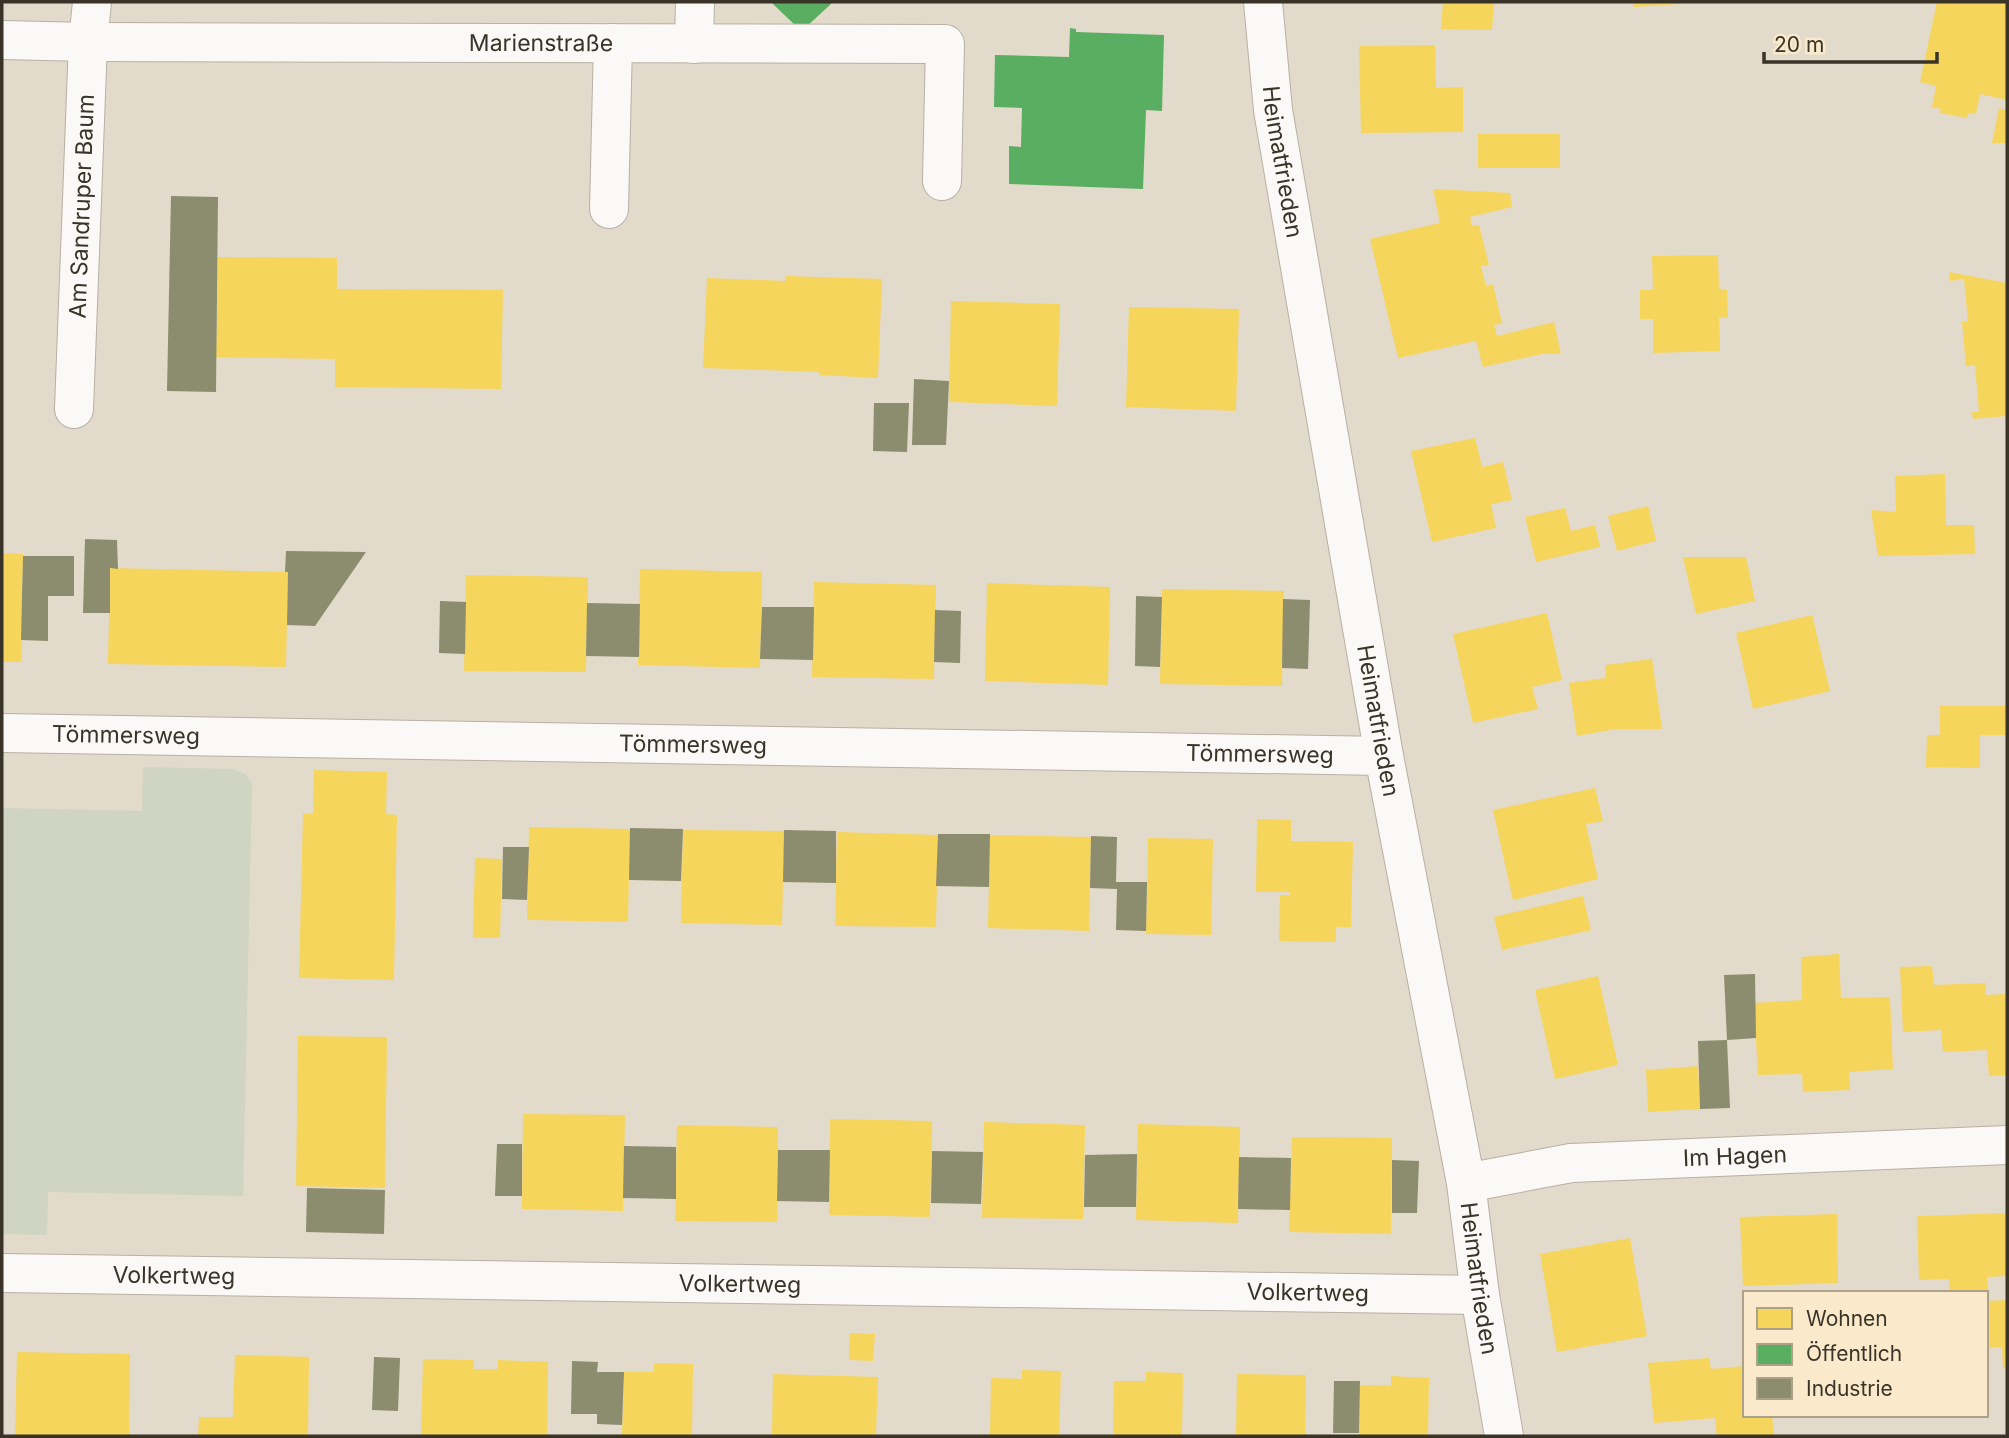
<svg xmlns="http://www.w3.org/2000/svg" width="2009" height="1438" viewBox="0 0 2009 1438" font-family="Inter,sans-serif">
<rect width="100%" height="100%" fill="#e2daca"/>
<!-- green -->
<path fill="#d0d4c3" d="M 143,767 L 233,769 L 245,774 L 252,784 L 243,1196 L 48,1192 L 47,1235 L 2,1234 L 2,808 L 142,811 Z"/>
<!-- homes -->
<g fill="#f6d55c">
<path d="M 1443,2 L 1494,2 L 1492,30 L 1441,29 Z"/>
<path d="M 1633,2 L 1680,2 L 1680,4 L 1633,7 Z"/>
<path d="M 1937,2 L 2007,2 L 2007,100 L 1980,94 L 1976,114 L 1968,113 L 1967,118 L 1940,113 L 1941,109 L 1932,107 L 1936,86 L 1920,82 Z"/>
<path d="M 1435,45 L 1436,88 L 1463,87 L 1463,132 L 1361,133 L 1359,46 Z"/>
<path d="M 1999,108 L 2007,110 L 2007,143 L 1992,143 Z"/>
<rect x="1478" y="134" width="82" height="34"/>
<path d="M 1433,189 L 1510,193 L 1512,207 L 1470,217 L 1472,226 L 1479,225 L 1489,265 L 1481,266 L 1486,286 L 1493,284 L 1502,323 L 1494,325 L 1497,336 L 1554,322 L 1561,354 L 1542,354 L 1483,367 L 1476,341 L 1398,358 L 1370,239 L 1440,223 Z"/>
<path d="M 1718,255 L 1719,289 L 1727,290 L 1728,318 L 1719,317 L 1720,351 L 1653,353 L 1653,319 L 1640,319 L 1640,290 L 1653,290 L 1652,256 Z"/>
<path d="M 218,257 L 337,258 L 337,289 L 503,290 L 501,389 L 335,387 L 335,359 L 216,357 Z"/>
<path d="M 1949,272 L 2007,283 L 2007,416 L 1973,419 L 1972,412 L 1979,412 L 1975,365 L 1966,366 L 1962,322 L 1968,321 L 1964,279 L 1950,281 Z"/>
<path d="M 786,276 L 882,279 L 878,378 L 819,375 L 819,372 L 703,368 L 707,278 L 785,281 Z"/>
<path d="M 951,301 L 1060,304 L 1057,406 L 949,402 Z"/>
<path d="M 1129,307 L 1239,309 L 1236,411 L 1126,407 Z"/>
<path d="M 1475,438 L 1482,467 L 1503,462 L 1512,500 L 1491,504 L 1496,528 L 1432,542 L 1411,451 Z"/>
<path d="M 1945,474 L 1946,525 L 1974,525 L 1975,554 L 1878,556 L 1871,510 L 1896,512 L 1895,476 Z"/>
<path d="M 1648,506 L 1656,541 L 1617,551 L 1608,516 Z"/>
<path d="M 1565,508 L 1571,531 L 1595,525 L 1600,547 L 1536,562 L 1525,517 Z"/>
<path d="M 2,553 L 23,554 L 21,662 L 2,662 Z"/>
<path d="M 1683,557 L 1746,557 L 1755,601 L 1696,614 Z"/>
<path d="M 110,568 L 288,572 L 286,667 L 108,664 Z"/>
<path d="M 640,569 L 762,572 L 760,668 L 638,665 Z"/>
<path d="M 466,575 L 588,577 L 586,672 L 464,671 Z"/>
<path d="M 814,582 L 936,585 L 934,679 L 812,677 Z"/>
<path d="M 987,583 L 1110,587 L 1108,685 L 985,681 Z"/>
<path d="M 1162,589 L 1284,591 L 1282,686 L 1160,684 Z"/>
<path d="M 1547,613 L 1562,680 L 1532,687 L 1538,709 L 1473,723 L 1453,634 Z"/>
<path d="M 1812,615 L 1830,691 L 1753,709 L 1736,633 Z"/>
<path d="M 1652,659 L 1662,729 L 1616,729 L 1577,736 L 1569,683 L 1606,678 L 1605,665 Z"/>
<path d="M 1940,706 L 2007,706 L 2007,735 L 1980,735 L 1980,768 L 1926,767 L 1927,735 L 1940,735 Z"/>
<path d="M 314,770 L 387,772 L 386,814 L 397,815 L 394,980 L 299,978 L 303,813 L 313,814 Z"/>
<path d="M 1595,788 L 1603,821 L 1586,824 L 1598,879 L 1513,900 L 1493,810 Z"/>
<path d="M 1257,819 L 1291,820 L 1291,841 L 1353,842 L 1351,927 L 1336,927 L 1336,942 L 1279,941 L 1280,895 L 1290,895 L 1290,892 L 1256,892 Z"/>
<path d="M 529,827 L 630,829 L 628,922 L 527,920 Z"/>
<path d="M 683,830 L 784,831 L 782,925 L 681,923 Z"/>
<path d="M 837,832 L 938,835 L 936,927 L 835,926 Z"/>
<path d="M 990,835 L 1091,837 L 1089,931 L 988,928 Z"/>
<path d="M 1148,838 L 1213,839 L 1211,935 L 1146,934 Z"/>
<path d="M 475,858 L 502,859 L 500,938 L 473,938 Z"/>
<path d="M 1583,896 L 1591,930 L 1502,950 L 1494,917 Z"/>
<path d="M 1839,954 L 1841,998 L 1890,997 L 1893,1069 L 1849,1072 L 1850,1090 L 1803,1092 L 1802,1074 L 1758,1075 L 1754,1003 L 1802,1000 L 1801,957 Z"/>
<path d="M 1932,966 L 1934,985 L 1986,983 L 1985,995 L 2007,994 L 2007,1075 L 1989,1076 L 1987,1050 L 1943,1052 L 1941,1030 L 1903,1032 L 1900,967 Z"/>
<path d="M 1598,976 L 1618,1065 L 1555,1079 L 1535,990 Z"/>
<path d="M 298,1036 L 387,1037 L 385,1188 L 296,1186 Z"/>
<path d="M 1698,1066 L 1700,1109 L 1648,1112 L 1646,1070 Z"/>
<path d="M 523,1114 L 625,1115 L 623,1211 L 522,1209 Z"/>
<path d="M 830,1119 L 932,1121 L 930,1217 L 829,1215 Z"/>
<path d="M 984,1122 L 1085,1125 L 1083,1219 L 982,1218 Z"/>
<path d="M 1138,1124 L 1240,1127 L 1238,1223 L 1136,1220 Z"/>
<path d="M 677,1125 L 778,1127 L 777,1222 L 675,1221 Z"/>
<path d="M 1292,1137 L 1392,1138 L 1391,1234 L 1289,1232 Z"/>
<path d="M 2007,1213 L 2007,1276 L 1987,1277 L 1988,1293 L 1950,1293 L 1949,1279 L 1919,1280 L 1917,1216 Z"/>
<path d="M 1837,1214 L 1838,1283 L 1743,1286 L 1740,1217 Z"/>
<path d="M 1630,1238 L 1647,1336 L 1557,1352 L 1540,1254 Z"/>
<path d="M 2007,1300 L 2007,1368 L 2003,1368 L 2002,1347 L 1986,1348 L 1986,1301 Z"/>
<path d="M 850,1333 L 875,1334 L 873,1361 L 849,1360 Z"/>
<path d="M 17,1352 L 130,1354 L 129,1436 L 15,1436 Z"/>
<path d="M 235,1355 L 309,1357 L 308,1436 L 198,1436 L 199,1417 L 233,1417 Z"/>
<path d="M 1709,1358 L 1711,1369 L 1745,1366 L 1745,1415 L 1772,1415 L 1774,1436 L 1717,1436 L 1715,1418 L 1654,1423 L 1648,1363 Z"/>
<path d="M 423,1359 L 474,1360 L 473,1369 L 498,1369 L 498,1360 L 548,1362 L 547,1436 L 421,1436 Z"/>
<path d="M 654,1363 L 693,1364 L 692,1436 L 622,1436 L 624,1372 L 654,1372 Z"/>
<path d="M 1022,1370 L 1061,1371 L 1059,1436 L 990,1436 L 991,1378 L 1022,1379 Z"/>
<path d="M 1146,1372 L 1183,1373 L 1182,1436 L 1113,1436 L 1114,1381 L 1146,1381 Z"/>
<path d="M 773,1374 L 878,1377 L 876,1436 L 772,1436 Z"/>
<path d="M 1237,1374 L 1306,1375 L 1305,1436 L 1236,1436 Z"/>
<path d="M 1391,1376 L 1429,1378 L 1428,1436 L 1359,1436 L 1360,1385 L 1391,1386 Z"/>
</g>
<!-- public -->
<g fill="#5aae61">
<path d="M 773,2 L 831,2 L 831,4 L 806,27 L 797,27 L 773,4 Z"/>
<path d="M 1070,28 L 1076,29 L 1076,32 L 1164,35 L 1162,111 L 1146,110 L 1143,189 L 1009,184 L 1009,146 L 1021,147 L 1022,108 L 994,107 L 995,55 L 1069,57 Z"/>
</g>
<!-- industry -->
<g fill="#8c8c6e">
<path d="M 171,196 L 218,197 L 216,392 L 167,391 Z"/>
<path d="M 914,379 L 949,381 L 946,445 L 912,445 Z"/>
<path d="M 874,403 L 909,403 L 907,452 L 873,451 Z"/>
<path d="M 85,539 L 117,540 L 118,569 L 110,568 L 110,613 L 83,613 Z"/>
<path d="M 286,551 L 366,552 L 315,626 L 287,625 L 288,572 L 285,572 Z"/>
<path d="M 23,556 L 74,556 L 74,596 L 48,596 L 48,641 L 21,640 Z"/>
<path d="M 1136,596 L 1162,597 L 1160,667 L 1135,666 Z"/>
<path d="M 1283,599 L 1310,600 L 1308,669 L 1282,668 Z"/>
<path d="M 440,601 L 466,602 L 465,654 L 439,653 Z"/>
<path d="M 587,603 L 640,604 L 639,657 L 586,656 Z"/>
<path d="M 762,607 L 814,607 L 813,660 L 760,659 Z"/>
<path d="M 935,610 L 961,611 L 960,663 L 934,662 Z"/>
<path d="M 630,828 L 683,829 L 681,881 L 629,880 Z"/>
<path d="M 784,830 L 836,831 L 836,883 L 783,882 Z"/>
<path d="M 938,834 L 990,834 L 989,887 L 936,886 Z"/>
<path d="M 1091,836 L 1117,837 L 1116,882 L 1147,882 L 1146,931 L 1116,930 L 1117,889 L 1090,888 Z"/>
<path d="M 503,847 L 529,847 L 527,900 L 502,899 Z"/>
<path d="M 1755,974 L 1756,1038 L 1727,1040 L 1724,975 Z"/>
<path d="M 1727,1040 L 1730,1108 L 1700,1109 L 1698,1041 Z"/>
<path d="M 497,1144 L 522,1144 L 522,1196 L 495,1196 Z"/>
<path d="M 624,1146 L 676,1147 L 676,1199 L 623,1198 Z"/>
<path d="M 778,1150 L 830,1150 L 829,1202 L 777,1201 Z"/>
<path d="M 932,1151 L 983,1152 L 981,1204 L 931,1203 Z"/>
<path d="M 1137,1154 L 1136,1207 L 1084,1207 L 1085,1155 Z"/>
<path d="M 1239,1157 L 1291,1158 L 1290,1210 L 1238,1209 Z"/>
<path d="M 1392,1160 L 1419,1161 L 1417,1213 L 1392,1213 Z"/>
<path d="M 307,1188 L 385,1190 L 384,1234 L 306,1232 Z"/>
<path d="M 374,1357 L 400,1358 L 398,1411 L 372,1410 Z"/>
<path d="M 572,1361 L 598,1362 L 597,1372 L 624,1372 L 622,1425 L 597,1424 L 597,1414 L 571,1414 Z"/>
<path d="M 1334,1381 L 1360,1381 L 1359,1433 L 1333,1433 Z"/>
</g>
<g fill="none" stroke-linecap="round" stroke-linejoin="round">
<!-- minor casing -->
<g stroke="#b7b0a4" stroke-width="40">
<g id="minor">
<path id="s1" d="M 1263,2 L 1273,110 L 1384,756 L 1466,1183 L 1480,1295 L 1504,1436"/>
<path id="s2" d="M 2,40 L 88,42 L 945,44 L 942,181"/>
<path d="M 694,44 L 695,2"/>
<path d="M 609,209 L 613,43"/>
<path id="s3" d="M 74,409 L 88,42 L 92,2"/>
<path id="s4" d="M 2,733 L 1384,756"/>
<path id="s5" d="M 1466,1183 L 1571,1163 L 2007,1145"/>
<path id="s6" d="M 2,1273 L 1480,1295"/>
</g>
</g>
<!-- minor -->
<use href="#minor" stroke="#fbf9f7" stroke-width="38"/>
</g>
<g text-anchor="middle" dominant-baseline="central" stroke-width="7" stroke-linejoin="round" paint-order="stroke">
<!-- street labels -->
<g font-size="23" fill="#393328" stroke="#faeacb">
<text stroke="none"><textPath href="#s2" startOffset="539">Marienstraße</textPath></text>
<text stroke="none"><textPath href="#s1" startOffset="161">Heimatfrieden</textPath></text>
<text stroke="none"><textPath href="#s3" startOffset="203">Am Sandruper Baum</textPath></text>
<text stroke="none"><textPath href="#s1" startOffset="728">Heimatfrieden</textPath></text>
<text stroke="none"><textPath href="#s4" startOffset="124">Tömmersweg</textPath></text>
<text stroke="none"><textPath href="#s4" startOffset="691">Tömmersweg</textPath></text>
<text stroke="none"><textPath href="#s4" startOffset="1258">Tömmersweg</textPath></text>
<text stroke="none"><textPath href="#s5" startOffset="271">Im Hagen</textPath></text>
<text stroke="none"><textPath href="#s6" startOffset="172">Volkertweg</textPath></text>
<text stroke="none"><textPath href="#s1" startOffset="1295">Heimatfrieden</textPath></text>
<text stroke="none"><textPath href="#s6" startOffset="738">Volkertweg</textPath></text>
<text stroke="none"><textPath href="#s6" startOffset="1306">Volkertweg</textPath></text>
</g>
</g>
<!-- border -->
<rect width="2009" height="1438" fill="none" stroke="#393328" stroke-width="7"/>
<!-- legend -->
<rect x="1743" y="1291" width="245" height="126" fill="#faeacb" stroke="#ada18a" stroke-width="2"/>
<rect x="1757" y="1308" width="35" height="21" fill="#f6d55c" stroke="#ada18a" stroke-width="2"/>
<text x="1806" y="1326" font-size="21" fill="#393328">Wohnen</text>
<rect x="1757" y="1344" width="35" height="21" fill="#5aae61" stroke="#ada18a" stroke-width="2"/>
<text x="1806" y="1361" font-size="21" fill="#393328">Öffentlich</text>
<rect x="1757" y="1378" width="35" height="21" fill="#8c8c6e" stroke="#ada18a" stroke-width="2"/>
<text x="1806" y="1396" font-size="21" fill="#393328">Industrie</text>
<!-- scale -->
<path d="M1764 52v10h173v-10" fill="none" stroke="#393328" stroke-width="3.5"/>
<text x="1774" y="52" font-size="21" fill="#393328" stroke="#faeacb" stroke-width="5" paint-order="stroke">20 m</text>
</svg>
